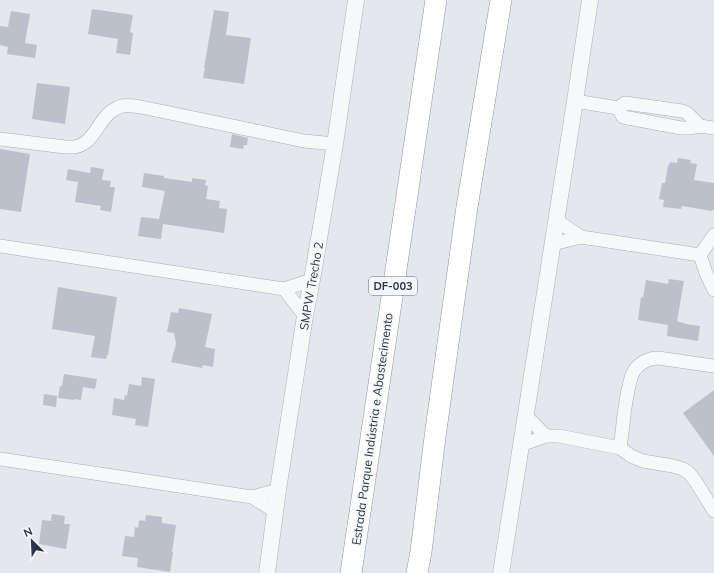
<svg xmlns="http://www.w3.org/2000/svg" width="714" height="573" viewBox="0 0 714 573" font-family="Mulish,sans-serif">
<rect width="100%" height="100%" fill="#e4e7ec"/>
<!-- building -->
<g fill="#bbc0ca">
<path d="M 92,9 L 133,15 L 130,32 L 133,33 L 130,55 L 116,53 L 118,39 L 88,34 Z"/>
<path d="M 214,10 L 229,12 L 226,35 L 251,38 L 244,84 L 203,78 L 205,68 L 204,68 Z"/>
<path d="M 11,11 L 30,14 L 25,43 L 37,45 L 35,58 L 7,54 L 8,47 L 0,45 L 0,26 L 8,27 Z"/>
<path d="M 37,83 L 70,87 L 65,124 L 32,119 Z"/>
<path d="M 232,134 L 248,138 L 247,145 L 244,145 L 243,149 L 230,147 Z"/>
<path d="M 0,149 L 30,154 L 21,212 L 0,209 Z"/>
<path d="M 678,158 L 691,160 L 690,163 L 697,164 L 694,180 L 714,183 L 714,210 L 712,210 L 712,211 L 682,206 L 681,209 L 663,207 L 664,200 L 659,199 L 662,183 L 665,183 L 668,165 L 669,165 L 670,162 L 677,163 Z"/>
<path d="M 91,167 L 104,169 L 102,180 L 111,181 L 110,187 L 115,187 L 111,212 L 100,210 L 101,206 L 75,202 L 78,182 L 66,180 L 68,169 L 90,173 Z"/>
<path d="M 144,173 L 164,176 L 164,178 L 192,182 L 192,178 L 206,180 L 205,185 L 208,186 L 206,199 L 220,201 L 219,208 L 227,209 L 224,233 L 163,224 L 161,239 L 138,236 L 141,217 L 159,219 L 165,191 L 142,187 Z"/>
<path d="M 669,279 L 684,281 L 677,321 L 686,324 L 700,326 L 698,341 L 667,336 L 668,325 L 638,320 L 641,297 L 643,298 L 646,280 L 668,284 Z"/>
<path d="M 58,287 L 117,297 L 108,355 L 107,355 L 106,359 L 91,357 L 95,336 L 52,329 Z"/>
<path d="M 179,308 L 212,314 L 205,347 L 215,349 L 213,367 L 203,365 L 202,368 L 171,362 L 176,344 L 174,333 L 167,332 L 171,312 L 178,313 Z"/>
<path d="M 64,374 L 97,379 L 95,389 L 83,387 L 81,400 L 74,399 L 74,400 L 58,398 L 60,386 L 62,386 Z"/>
<path d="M 142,377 L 155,379 L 148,427 L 135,425 L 136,419 L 112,415 L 114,398 L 124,400 L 125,395 L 127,396 L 129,384 L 141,386 Z"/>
<path d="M 714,390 L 714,456 L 683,413 Z"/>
<path d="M 44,394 L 57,396 L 56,407 L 43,405 Z"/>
<path d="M 52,514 L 65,516 L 64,524 L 70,524 L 66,549 L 39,544 L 42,520 L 51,521 Z"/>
<path d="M 146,515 L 162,517 L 162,523 L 176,525 L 172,552 L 173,552 L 170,572 L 137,567 L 138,558 L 122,556 L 125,536 L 134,537 L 135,527 L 138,528 L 139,521 L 140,521 L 140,520 L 145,521 Z"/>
</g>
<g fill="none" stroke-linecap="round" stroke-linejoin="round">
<!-- minor casing -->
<g stroke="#a9aeb7" stroke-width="14">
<g id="minor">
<path d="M 575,101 L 618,108 L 625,103 L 682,111 L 687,113 L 700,126"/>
<path d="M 618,108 L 623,117 L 681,128 L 691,128 L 700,126 L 714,128"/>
<path d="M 0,139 L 65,147 C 68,147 71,147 74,147 C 96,144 98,116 117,108 C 124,104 133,106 141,107 L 304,141 L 335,144"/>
<path d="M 556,220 L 581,237 L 700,255"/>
<path d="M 553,244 L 581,237"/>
<path d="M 0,246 L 284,289 L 312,280"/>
<path d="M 700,255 L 706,273 L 714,290"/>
<path d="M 700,255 L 714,235"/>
<path d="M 284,289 L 305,316"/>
<path d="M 526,416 L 546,436"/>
<path d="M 521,445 L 546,436 L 559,436 L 620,448 L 631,456 L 643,461 L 673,466 L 683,469 L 689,473 L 696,482 L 714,511"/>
<path d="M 620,448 C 623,428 624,406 629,386 C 630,381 631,376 634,371 C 639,363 649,358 658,358 L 714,366"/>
<path d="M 0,459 L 252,497 L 276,512"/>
<path d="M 252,497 L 278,490"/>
</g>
</g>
<!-- tertiary casing -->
<g stroke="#a9aeb7" stroke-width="17">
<g id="tertiary">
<path d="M 267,573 L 278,490 L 305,316 L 312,280 L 335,144 L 356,0"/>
<path d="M 501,573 L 575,101 L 590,0"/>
</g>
</g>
<!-- trunk casing -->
<g stroke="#8b94a3" stroke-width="22">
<g id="trunk">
<path d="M 351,573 L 436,0"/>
<path d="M 417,573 L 421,552 L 435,437 L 467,207 L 501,0"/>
</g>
</g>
<!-- minor -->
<use href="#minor" stroke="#f7f8fa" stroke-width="13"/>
<!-- tertiary -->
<use href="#tertiary" stroke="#f7f8fa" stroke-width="16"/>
<!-- trunk -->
<use href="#trunk" stroke="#fff" stroke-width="21"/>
</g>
<g text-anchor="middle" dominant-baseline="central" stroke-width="3.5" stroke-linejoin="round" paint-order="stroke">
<!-- shield labels -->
<rect fill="#f4f6f9" stroke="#676e7b" stroke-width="1" x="369" y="277" width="48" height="18" rx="3"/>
<g font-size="11" font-weight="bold" fill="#2b3445">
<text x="393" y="286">DF-003</text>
</g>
<!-- street labels -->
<g font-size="12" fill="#2b3445" stroke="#f4f6f9">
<text transform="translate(311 286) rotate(-80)">SMPW Trecho 2</text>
<text transform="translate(372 429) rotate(-82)">Estrada Parque Indústria e Abastecimento</text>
</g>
</g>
<!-- north arrow -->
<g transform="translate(32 541) rotate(336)" stroke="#f4f6f9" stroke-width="3" paint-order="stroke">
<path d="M0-3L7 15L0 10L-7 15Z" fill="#2b3445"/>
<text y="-6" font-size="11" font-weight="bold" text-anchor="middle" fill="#2b3445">N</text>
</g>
</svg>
